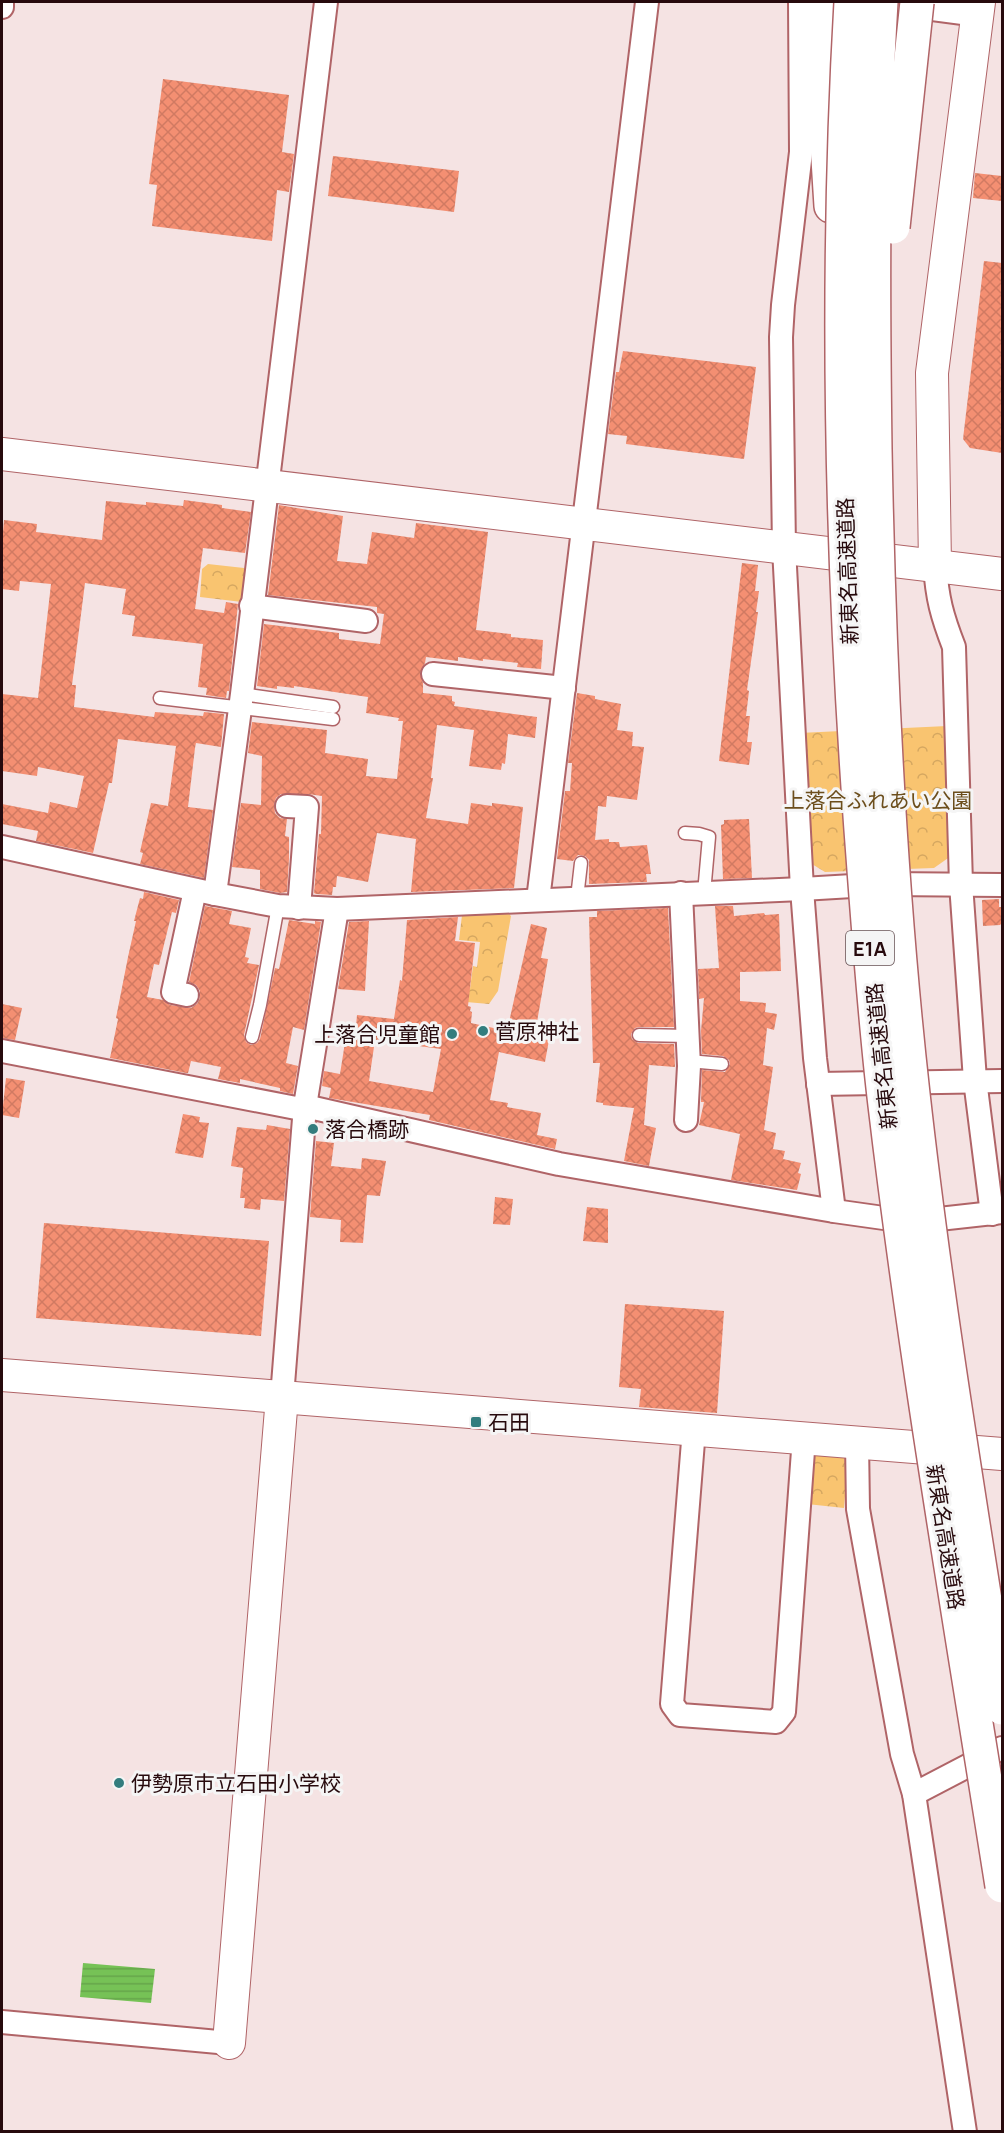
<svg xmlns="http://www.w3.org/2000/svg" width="1004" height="2133" viewBox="0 0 1004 2133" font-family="Manrope,'Noto Sans JP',sans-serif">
<defs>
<pattern id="park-crowns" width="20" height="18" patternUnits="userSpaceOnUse" patternTransform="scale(1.5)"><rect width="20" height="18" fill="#f9c470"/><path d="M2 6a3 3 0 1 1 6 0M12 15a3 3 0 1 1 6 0" fill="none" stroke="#d5a760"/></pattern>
<pattern id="water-rules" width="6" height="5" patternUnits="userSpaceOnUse" patternTransform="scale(1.5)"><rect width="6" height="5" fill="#76c256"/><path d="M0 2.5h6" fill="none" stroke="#66a54a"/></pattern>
<pattern id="building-cross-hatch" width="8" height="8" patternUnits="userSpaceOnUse" patternTransform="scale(1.5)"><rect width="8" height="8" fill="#f48f72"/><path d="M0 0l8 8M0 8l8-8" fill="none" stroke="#d17a62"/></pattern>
</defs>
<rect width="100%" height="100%" fill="#f5e3e3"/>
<!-- park -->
<g fill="url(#park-crowns)">
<path d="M 208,564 L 244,568 L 246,571 L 242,602 L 200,597 L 202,569 Z"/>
<path d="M 947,726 L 951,856 L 934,868 L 825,872 L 807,861 L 799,733 Z"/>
<path d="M 508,913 L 511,916 L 498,991 L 489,1004 L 466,1002 L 451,987 L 470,989 L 473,966 L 477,967 L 480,942 L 459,940 L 462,915 Z"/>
<path d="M 843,1451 L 847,1472 L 844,1508 L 807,1504 L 811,1453 Z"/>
</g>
<!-- water -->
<path fill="url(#water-rules)" d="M 83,1963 L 155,1969 L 151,2003 L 80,1997 Z"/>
<!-- building -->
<g fill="url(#building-cross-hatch)" fill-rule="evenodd">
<path d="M 163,79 L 289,95 L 282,152 L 294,154 L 289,192 L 277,190 L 272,241 L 152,226 L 157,185 L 149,184 Z"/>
<path d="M 333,156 L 459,171 L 454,212 L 328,196 Z"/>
<path d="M 975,173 L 1002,176 L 1002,201 L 973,198 Z"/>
<path d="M 984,261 L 1002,263 L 1002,453 L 970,448 L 963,439 Z"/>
<path d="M 623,351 L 756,367 L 744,459 L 626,444 L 627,436 L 608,434 L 616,372 L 619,372 Z"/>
<path d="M 184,500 L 222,505 L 222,508 L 251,512 L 245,553 L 203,548 L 195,609 L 224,613 L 226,602 L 238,604 L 229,691 L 227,691 L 226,698 L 206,695 L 207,688 L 198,687 L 203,644 L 132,636 L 135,616 L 122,614 L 126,589 L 85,583 L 72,685 L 76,685 L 74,707 L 154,717 L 155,712 L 203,716 L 204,712 L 224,714 L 221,747 L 196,743 L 195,748 L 188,807 L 213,810 L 204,878 L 140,864 L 143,853 L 140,852 L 151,803 L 168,806 L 176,746 L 118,739 L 112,783 L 109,783 L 93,853 L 36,841 L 38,831 L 2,824 L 2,804 L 48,813 L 50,802 L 77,808 L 84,776 L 38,767 L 37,776 L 2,771 L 2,694 L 38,698 L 51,584 L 20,581 L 19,591 L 2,589 L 2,545 L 4,520 L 37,524 L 36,532 L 102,540 L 106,501 L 146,505 L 146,502 L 183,506 Z"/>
<path d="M 279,505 L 343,516 L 337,561 L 367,564 L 372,532 L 414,538 L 416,523 L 488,532 L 476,630 L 511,634 L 511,637 L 543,640 L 541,669 L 517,667 L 518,663 L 483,659 L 483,661 L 458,657 L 458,661 L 426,657 L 425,663 L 420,673 L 423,683 L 423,693 L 452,696 L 452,701 L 455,702 L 454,706 L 537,717 L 535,738 L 508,734 L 505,764 L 502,763 L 501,770 L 469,766 L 474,730 L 437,725 L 431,778 L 433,778 L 426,818 L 468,824 L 471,803 L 492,806 L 492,803 L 523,807 L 514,888 L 411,892 L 416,839 L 377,833 L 368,882 L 337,876 L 336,887 L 333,887 L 332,895 L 316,894 L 314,893 L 319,834 L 321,834 L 322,796 L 308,794 L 281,794 L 276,798 L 274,805 L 275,813 L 280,818 L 287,819 L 285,836 L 289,837 L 289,859 L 287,892 L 280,893 L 260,889 L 260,870 L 232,867 L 241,803 L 261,805 L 262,756 L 248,753 L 252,722 L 327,730 L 325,753 L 368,759 L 366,776 L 397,779 L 403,721 L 398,721 L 399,718 L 366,713 L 368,697 L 294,686 L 294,688 L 277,686 L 277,689 L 257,686 L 264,624 L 339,633 L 339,639 L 380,644 L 384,614 L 377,613 L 377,607 L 268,595 Z"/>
<path d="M 742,563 L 758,565 L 755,591 L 759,591 L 756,612 L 758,612 L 747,690 L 749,691 L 746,716 L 750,716 L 747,742 L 752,742 L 749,765 L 719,761 Z"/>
<path d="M 577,693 L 595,696 L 595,699 L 621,704 L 617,730 L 633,732 L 632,746 L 644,747 L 637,800 L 607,796 L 606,807 L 598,806 L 595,840 L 609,839 L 609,842 L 619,842 L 620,847 L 647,845 L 651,874 L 646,874 L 647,882 L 589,884 L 589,860 L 585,856 L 578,855 L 573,861 L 557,859 L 565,791 L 570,791 L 572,763 L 568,763 Z"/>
<path d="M 749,819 L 752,878 L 723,879 L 721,825 L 724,824 L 724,820 Z"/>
<path d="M 144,892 L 179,900 L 176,913 L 172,912 L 159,965 L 154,964 L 147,997 L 163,1000 L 170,1005 L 191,1008 L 197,1004 L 200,998 L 200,991 L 196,985 L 189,982 L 205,906 L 232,911 L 229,924 L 251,928 L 245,957 L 249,958 L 247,963 L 259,965 L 244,1035 L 246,1042 L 251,1045 L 257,1043 L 260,1039 L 275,968 L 279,969 L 289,920 L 315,924 L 315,921 L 321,922 L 304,1030 L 293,1027 L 286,1063 L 298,1066 L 293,1094 L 280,1091 L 280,1088 L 240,1079 L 240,1083 L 218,1079 L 221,1067 L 191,1061 L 188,1073 L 186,1073 L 110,1058 L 118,1019 L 116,1018 L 128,957 L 136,921 L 134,921 L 140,898 L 143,899 Z"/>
<path d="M 999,899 L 999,907 L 1002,907 L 1002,923 L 1000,925 L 983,926 L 982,900 Z"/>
<path d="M 715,906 L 733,906 L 734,916 L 764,913 L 765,915 L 779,914 L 781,971 L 740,972 L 740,1001 L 766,1003 L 765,1012 L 777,1014 L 774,1030 L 767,1028 L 763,1065 L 773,1067 L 764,1130 L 776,1133 L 773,1149 L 785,1151 L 783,1159 L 801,1163 L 798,1173 L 801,1174 L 797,1190 L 731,1180 L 740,1134 L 699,1125 L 704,1102 L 701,1102 L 702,1070 L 725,1072 L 730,1064 L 729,1060 L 723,1056 L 702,1054 L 701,1031 L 704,998 L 699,999 L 698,969 L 719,968 Z"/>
<path d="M 668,908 L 674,1027 L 639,1027 L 635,1028 L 631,1034 L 632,1039 L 638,1043 L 674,1044 L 675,1067 L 649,1065 L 644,1125 L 656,1128 L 649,1166 L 624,1161 L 634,1108 L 603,1105 L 603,1103 L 596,1102 L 600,1063 L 593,1063 L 589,917 L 597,917 L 597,911 Z"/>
<path d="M 458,917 L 455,941 L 475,943 L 468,1006 L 471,1007 L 470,1011 L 472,1012 L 471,1023 L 507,1031 L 531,924 L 547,928 L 541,958 L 548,959 L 534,1039 L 549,1040 L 545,1062 L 499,1052 L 490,1100 L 508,1103 L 507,1107 L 541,1113 L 537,1135 L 557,1139 L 555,1149 L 429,1120 L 430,1115 L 329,1098 L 331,1088 L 322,1086 L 324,1071 L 340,1074 L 346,1036 L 355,1037 L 357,1015 L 394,1019 L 400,980 L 402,981 L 407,920 ZM 375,1040 L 441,1049 L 433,1092 L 369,1081 Z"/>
<path d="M 369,921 L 365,991 L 338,989 L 349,922 Z"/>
<path d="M 2,1004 L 22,1008 L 15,1040 L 2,1038 Z"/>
<path d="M 6,1078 L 25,1081 L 19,1118 L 2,1115 Z"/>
<path d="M 183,1114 L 200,1117 L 199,1122 L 209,1123 L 203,1158 L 175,1153 Z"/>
<path d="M 267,1125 L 290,1129 L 284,1201 L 261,1199 L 260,1210 L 244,1208 L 245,1198 L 240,1198 L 243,1168 L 231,1166 L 237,1127 L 266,1130 Z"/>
<path d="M 316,1141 L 334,1143 L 331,1166 L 361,1169 L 362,1158 L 386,1161 L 380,1196 L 367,1195 L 363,1243 L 340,1242 L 341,1220 L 310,1217 Z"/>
<path d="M 495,1197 L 513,1199 L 510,1225 L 493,1224 Z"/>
<path d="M 587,1207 L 608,1209 L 608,1243 L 583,1241 Z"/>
<path d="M 44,1223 L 269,1241 L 261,1336 L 36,1318 Z"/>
<path d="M 625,1304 L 724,1311 L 717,1413 L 639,1407 L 641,1389 L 619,1387 Z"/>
</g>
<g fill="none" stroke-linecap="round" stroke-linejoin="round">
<!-- lane casing -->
<g stroke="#b06467" stroke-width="15">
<g id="lane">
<path d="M 242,694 L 333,707"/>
<path d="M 160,698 L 333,719"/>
<path d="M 685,833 L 699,834 L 709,837 L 704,893"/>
<path d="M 577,898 L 581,863"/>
<path d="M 639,1035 L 688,1036"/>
<path d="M 252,1037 L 260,1005 L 278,906"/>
<path d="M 689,1061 L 722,1064"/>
</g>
</g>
<!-- street casing -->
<g stroke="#b06467" stroke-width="26">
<g id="street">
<path d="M 800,2 L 801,152 L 783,305 L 781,337 L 784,548 L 802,889 L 815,1058 L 834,1211"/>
<path d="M 902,5 L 978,15"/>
<path d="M 2,7 L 2,2"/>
<path d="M 935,565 C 937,598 942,616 954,647 L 961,884 L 975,1080 L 992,1214"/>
<path d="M 251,606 L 366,621"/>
<path d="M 433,674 L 564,688"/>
<path d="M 287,806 L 307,807 L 299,908"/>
<path d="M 2,847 L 215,894 L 278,906 L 337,909 L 802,889 L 886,884 L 1002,885"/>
<path d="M 681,893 L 689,1066 L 686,1120"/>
<path d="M 215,894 L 242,694 L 326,2"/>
<path d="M 538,900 L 647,2"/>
<path d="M 187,995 L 173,992 L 195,890"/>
<path d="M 2,1051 L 296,1108 L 305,1106 L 559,1164 L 834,1211 L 912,1222 L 1002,1212"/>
<path d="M 818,1084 L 1002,1081"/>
<path d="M 282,1397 L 305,1106 L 337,909"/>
<path d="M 694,1429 L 672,1704 L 680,1715 L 776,1722 L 784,1712 L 804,1437"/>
<path d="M 857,1442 L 858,1509 L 902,1754 L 914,1794 L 965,2132"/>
<path d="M 914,1794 L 1002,1748"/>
<path d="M 2,2022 L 229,2043"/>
</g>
</g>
<!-- secondary casing -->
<g stroke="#b06467" stroke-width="34">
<g id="secondary">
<path d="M 2,454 L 1002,574"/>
<path d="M 935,565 L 932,373 L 979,2"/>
<path d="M 2,1375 L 1002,1454"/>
<path d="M 229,2043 L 282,1397"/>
</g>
</g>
<!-- highway casing -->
<g stroke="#b06467" stroke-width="36">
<path id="highway" d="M 821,2 L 822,65 L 831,206"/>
</g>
<!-- lane -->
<use href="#lane" stroke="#fff" stroke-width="12"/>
<!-- street -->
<use href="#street" stroke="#fff" stroke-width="22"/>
<!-- secondary -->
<use href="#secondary" stroke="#fff" stroke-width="32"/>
<!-- highway -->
<use href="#highway" stroke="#fff" stroke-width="33"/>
<!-- highway-bridge casing -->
<g stroke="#b06467" stroke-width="36" stroke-linecap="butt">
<g id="highway-bridge">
<path d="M 851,2 C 835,277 841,554 861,830 C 868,921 874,1013 885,1105 C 916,1366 961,1626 1002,1886"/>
<path d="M 881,2 C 872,150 873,300 875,449 C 879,665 889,880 913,1094 C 936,1300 970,1504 1002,1708"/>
<path d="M 893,227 L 917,2"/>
</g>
</g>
<!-- highway-bridge -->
<use href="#highway-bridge" stroke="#fff" stroke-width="33"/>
</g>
<!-- markers -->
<g fill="#337d7e" stroke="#f5f5f5" stroke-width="2">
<circle cx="483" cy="1031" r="6"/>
<circle cx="452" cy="1034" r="6"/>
<circle cx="313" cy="1129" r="6"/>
<rect x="470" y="1416" width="12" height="12" rx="3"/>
<circle cx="119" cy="1783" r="6"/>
</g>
<g text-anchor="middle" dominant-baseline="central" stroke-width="6" stroke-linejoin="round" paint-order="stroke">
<!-- shield labels -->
<rect fill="#f5f5f5" stroke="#655053" stroke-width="1.5" x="846" y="931" width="48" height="34" rx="4.5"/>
<g font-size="20" font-weight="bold" fill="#270a0d">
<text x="870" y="948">E1A</text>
</g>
<!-- street labels -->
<g font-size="21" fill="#270a0d" stroke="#f5f5f5">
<text transform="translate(847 571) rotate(-92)">新東名高速道路</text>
<text transform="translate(881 1056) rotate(-96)">新東名高速道路</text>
<text transform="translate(946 1537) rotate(81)">新東名高速道路</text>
</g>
<!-- park labels -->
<g font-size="21" fill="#6c4e1c" stroke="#f5f5f5">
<text x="878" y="800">上落合ふれあい公園</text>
</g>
<!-- poi labels -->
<g font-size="21" fill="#270a0d" stroke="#f5f5f5" text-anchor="start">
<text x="495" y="1031">菅原神社</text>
<text x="440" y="1034" text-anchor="end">上落合児童館</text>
<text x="325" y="1129">落合橋跡</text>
<text x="488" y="1422">石田</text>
<text x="131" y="1783">伊勢原市立石田小学校</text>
</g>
</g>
<!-- border -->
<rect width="1004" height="2133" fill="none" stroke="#270a0d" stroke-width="6"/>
</svg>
